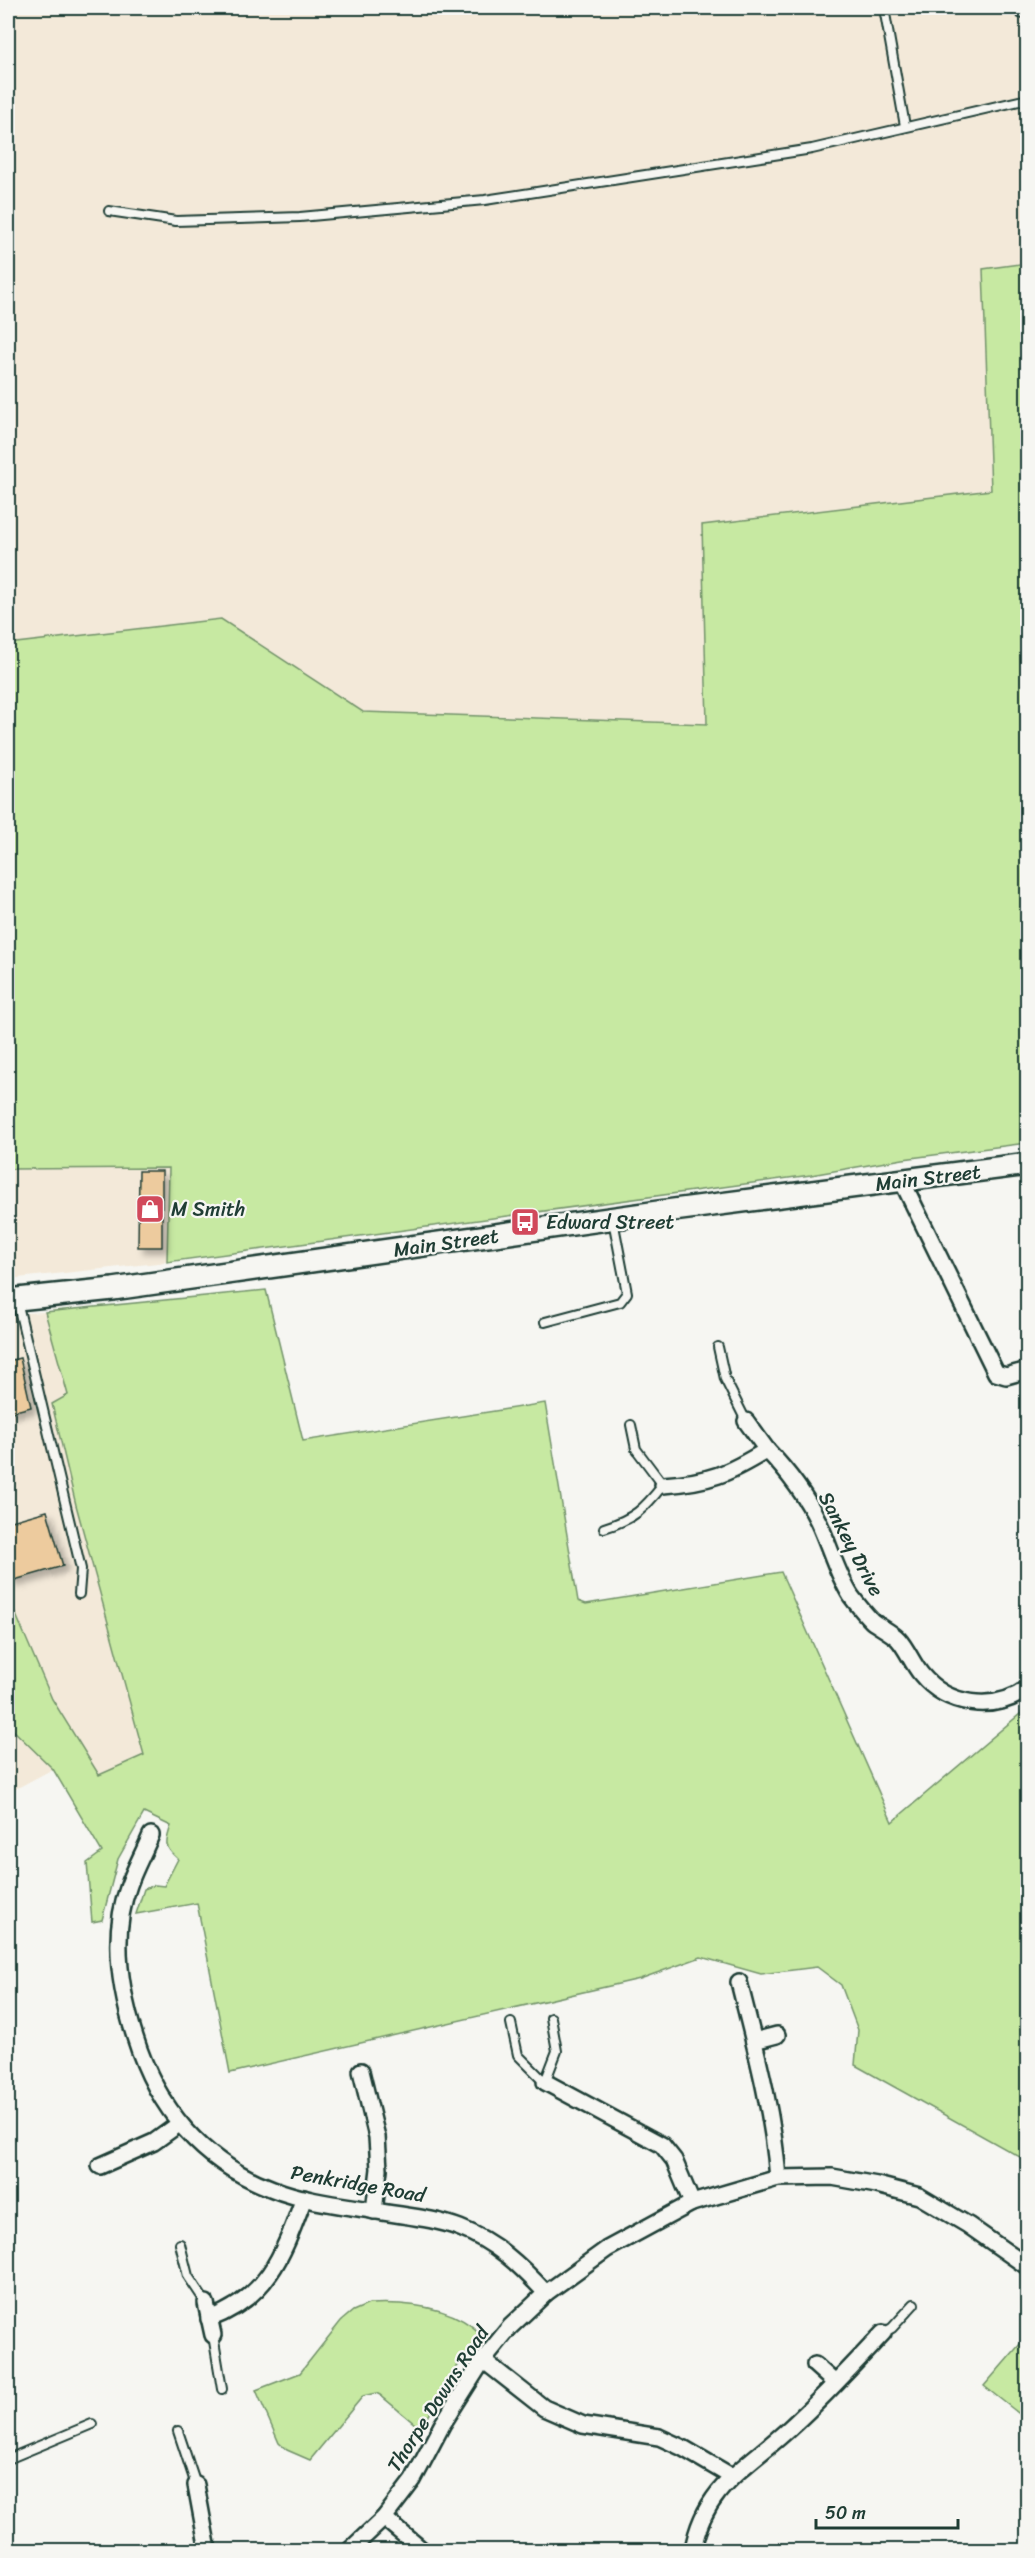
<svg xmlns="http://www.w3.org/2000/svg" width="1035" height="2558" viewBox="0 0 1035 2558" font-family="Sriracha,sans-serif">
<defs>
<filter id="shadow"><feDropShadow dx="5.5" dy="5.5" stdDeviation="3" flood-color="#0004"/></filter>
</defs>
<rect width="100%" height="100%" fill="#f6f6f2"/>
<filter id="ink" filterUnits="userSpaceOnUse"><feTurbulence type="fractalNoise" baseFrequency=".0167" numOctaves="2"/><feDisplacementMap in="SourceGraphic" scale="12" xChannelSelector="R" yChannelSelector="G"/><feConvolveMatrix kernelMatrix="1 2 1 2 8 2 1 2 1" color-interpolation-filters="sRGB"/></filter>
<g filter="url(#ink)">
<!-- built -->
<g fill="#f3e9d9">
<path d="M 8,8 L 1027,8 L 1027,263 L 983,270 L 991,490 L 702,525 L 707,724 L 363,712 L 221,619 L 8,644 Z"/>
<path d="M 169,1168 L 167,1262 L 8,1279 L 8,1169 Z"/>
<path d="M 45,1312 L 68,1396 L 52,1404 L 144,1755 L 99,1775 L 85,1778 L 53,1769 L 8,1793 L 8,1314 Z"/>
</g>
<!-- green -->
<g fill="#c7e9a2" stroke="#73936b" stroke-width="1.5">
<path d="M 1027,263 L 1027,1143 L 903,1159 L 811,1175 L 167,1262 L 169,1168 L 8,1169 L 8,644 L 221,619 L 363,712 L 707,724 L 702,525 L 991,490 L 983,269 Z"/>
<path d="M 266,1290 L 303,1441 L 545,1403 L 578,1601 L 586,1604 L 781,1572 L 892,1822 L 1027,1708 L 1027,2161 L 855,2065 L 858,2030 L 841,1985 L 817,1967 L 761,1974 L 701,1957 L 640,1979 L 230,2073 L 197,1903 L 136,1914 L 144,1889 L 155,1885 L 164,1886 L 178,1859 C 164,1847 165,1843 171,1826 L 144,1813 L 118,1859 L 102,1920 L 92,1922 L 87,1863 L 102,1852 L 53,1769 L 8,1725 L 8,1596 L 52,1699 L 99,1775 L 144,1755 L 76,1505 L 52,1404 L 68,1395 L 45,1312 Z"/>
<path d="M 369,2304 C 408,2302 452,2306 481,2334 L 457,2367 L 421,2429 L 380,2395 L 376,2393 L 363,2396 L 310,2460 L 287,2450 L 279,2443 L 256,2390 L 300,2373 L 341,2321 L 353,2311 Z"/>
<path d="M 1027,2336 L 1027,2420 L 984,2386 Z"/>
</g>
<!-- building -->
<g fill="#edcb9e" stroke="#1f3d34" stroke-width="1.5" filter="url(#shadow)">
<path d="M 139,1171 L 162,1171 L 162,1247 L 138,1247 Z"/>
<path d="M 20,1358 L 31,1407 L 8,1413 L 8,1361 Z"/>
<path d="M 47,1511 L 63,1566 L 11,1581 L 8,1569 L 8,1522 Z"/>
</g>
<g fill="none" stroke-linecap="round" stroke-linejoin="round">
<!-- lane casing -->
<g stroke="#1f3d34" stroke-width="12">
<g id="lane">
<path d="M 884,8 L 905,126"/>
<path d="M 1019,8 L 1020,13"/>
<path d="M 109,211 L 176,221 L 300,217 L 485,200 L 812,149 L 1028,99"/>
<path d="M 17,1301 L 81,1569 L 79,1594"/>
<path d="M 545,1322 L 620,1302 L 627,1293 L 613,1220"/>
<path d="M 718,1347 L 725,1379 L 746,1421"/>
<path d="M 604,1528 C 634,1519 644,1509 663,1485 L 636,1449 L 631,1425"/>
<path d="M 511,2023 L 518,2055 L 545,2082 L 557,2051 L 551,2018"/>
<path d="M 180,2244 L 188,2276 L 206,2303"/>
<path d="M 883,2333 L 892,2328 L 914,2304"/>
<path d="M 213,2335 L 222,2389"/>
<path d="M 178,2431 L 196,2485"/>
<path d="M 8,2459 L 92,2424"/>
</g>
</g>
<!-- street casing -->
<g stroke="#1f3d34" stroke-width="20">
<g id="street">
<path d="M 902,1181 L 996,1373 L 1006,1376 L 1028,1370"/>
<path d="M 746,1421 L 767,1450"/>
<path d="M 663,1485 C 709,1482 728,1474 767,1450 C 786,1470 806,1496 818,1521 C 830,1546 836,1572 851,1596 C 857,1604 865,1614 872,1621 C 880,1627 891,1632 898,1639 C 907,1649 912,1663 921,1674 C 947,1706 994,1713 1028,1688"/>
<path d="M 151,1835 C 144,1852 135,1868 129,1885 C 111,1933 120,1990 135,2037 C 157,2108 202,2163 273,2189 C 304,2201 339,2205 371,2210 C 401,2216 431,2217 460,2228 C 496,2242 520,2265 546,2293"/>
<path d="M 739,1982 C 755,2046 773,2112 778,2178"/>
<path d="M 754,2041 L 777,2035"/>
<path d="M 361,2071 L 377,2137 L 379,2169 L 374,2211"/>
<path d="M 545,2082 L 662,2145 L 674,2160 L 692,2203"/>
<path d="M 100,2166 L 154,2142 L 179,2124"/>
<path d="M 206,2303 L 213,2335"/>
<path d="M 209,2319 C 269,2297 283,2254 304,2198"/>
<path d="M 483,2360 L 544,2408 L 583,2425 L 659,2437 L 683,2448 L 731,2476"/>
<path d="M 815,2365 L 835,2383"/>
<path d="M 196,2485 L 208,2550"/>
<path d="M 384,2518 L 422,2550"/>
<path d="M 350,2550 L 384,2518 L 413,2480 L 442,2425 L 483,2360 L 510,2327 L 546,2293 L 607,2249 L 692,2203 L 778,2178 L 832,2177 L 877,2185 L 919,2196 L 968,2225 L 1028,2267"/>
<path d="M 693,2550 C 704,2485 750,2466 793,2425 C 825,2396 854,2364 883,2333"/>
</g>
</g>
<!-- secondary casing -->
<g stroke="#1f3d34" stroke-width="26">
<path id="secondary" d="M 8,1300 L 113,1289 L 658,1212 L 1028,1164"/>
</g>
<!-- lane -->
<use href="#lane" stroke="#f6f6f2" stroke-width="8"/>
<!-- street -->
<use href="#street" stroke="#f6f6f2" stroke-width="15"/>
<!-- secondary -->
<use href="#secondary" stroke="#f6f6f2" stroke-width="21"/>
</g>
</g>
<!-- icons -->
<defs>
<g id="shop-square" transform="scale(1.5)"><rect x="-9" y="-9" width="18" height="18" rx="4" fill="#d1495b" stroke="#f6f6f2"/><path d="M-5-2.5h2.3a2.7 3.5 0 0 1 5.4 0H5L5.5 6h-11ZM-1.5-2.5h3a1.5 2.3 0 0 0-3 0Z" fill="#fff"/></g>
<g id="bus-square" transform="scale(1.5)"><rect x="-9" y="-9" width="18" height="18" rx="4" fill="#d1495b" stroke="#f6f6f2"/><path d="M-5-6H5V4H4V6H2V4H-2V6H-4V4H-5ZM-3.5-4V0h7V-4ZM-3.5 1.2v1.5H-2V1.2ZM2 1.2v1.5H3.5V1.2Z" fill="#fff"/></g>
</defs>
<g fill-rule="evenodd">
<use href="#shop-square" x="150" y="1209"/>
<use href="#bus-square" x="525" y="1222"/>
</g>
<g text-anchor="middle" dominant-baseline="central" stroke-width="4.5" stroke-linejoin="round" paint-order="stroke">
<!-- street labels -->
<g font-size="20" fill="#1f3d34" stroke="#f6f6f2">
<text transform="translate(928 1178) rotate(-7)">Main Street</text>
<text transform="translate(446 1243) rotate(-8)">Main Street</text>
<text transform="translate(851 1544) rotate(62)">Sankey Drive</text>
<text transform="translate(358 2184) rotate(10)">Penkridge Road</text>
<text transform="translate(438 2399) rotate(-57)">Thorpe Downs Road</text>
</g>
<!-- poi labels -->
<g font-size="20" fill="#1f3d34" stroke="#f6f6f2" text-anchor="start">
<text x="171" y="1209">M Smith</text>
<text x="546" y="1222">Edward Street</text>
</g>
</g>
<!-- margin -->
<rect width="1035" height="2558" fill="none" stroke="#f6f6f2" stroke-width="30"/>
<rect x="15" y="15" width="1005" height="2528" fill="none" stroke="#1f3d34" stroke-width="2" filter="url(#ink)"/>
<!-- scale -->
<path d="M816 2519v9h142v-9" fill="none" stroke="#1f3d34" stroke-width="3"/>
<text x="825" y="2519" font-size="18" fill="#1f3d34" stroke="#f6f6f2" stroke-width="4.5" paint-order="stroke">50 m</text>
</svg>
